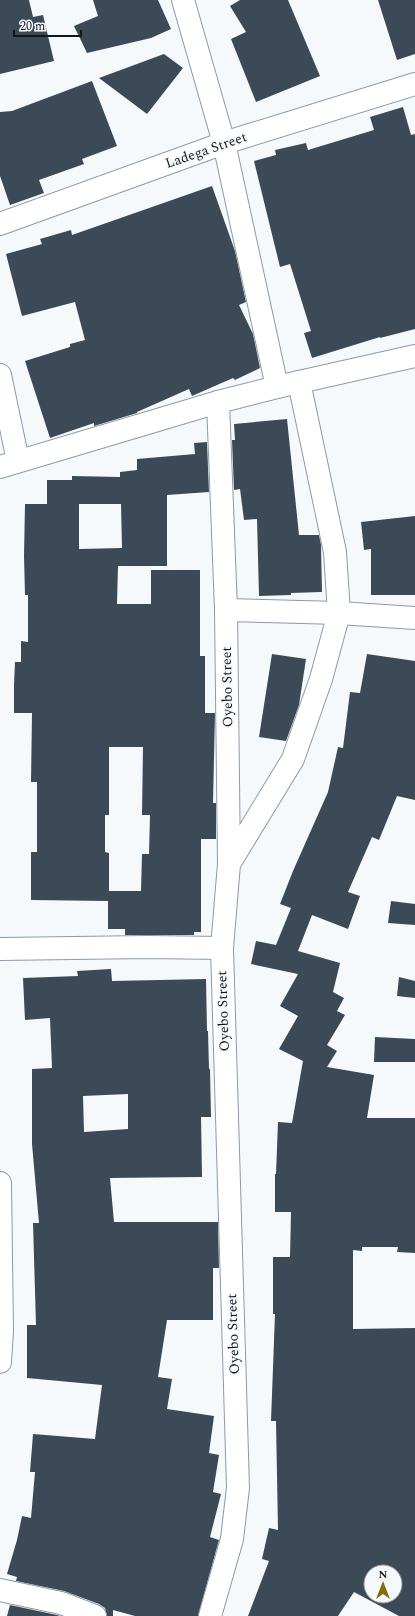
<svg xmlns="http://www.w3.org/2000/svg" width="415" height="1616" viewBox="0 0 415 1616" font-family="Spectral,serif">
<rect width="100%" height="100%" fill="#f6f9fc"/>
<!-- building -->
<g fill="#3c4956" fill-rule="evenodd">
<path d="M 0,0 L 29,0 L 33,17 L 43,15 L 54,61 L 0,74 Z"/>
<path d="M 93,0 L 158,0 L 171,29 L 151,38 L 87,53 L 74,26 L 98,16 Z"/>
<path d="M 240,0 L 288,0 L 320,76 L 256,102 L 231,39 L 246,32 L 230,6 Z"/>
<path d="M 378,0 L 415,0 L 415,54 L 397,60 Z"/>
<path d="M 164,54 L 183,68 L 147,114 L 99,78 Z"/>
<path d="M 92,81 L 117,146 L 82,159 L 84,164 L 39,180 L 44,193 L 10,205 L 0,176 L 0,112 L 12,111 Z"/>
<path d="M 403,107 L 411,135 L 415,134 L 415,329 L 380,338 L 380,337 L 312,358 L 304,333 L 311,331 L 290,264 L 280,267 L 254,161 L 276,155 L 275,150 L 306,143 L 308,150 L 374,130 L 370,117 Z"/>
<path d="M 212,186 L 235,251 L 246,302 L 239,305 L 253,334 L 260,368 L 235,380 L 233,378 L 192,396 L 189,389 L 137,412 L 137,413 L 94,426 L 94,423 L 50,438 L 25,361 L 70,347 L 70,344 L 85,340 L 75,302 L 22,316 L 6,254 L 42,244 L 40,239 L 71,230 L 72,235 Z"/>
<path d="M 287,419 L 299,535 L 319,535 L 321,545 L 322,592 L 291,593 L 291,595 L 259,596 L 257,519 L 244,520 L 240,489 L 234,490 L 232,440 L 235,440 L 234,424 Z"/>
<path d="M 207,442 L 209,492 L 167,495 L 167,566 L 118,566 L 117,604 L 151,604 L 151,570 L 200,570 L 200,656 L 205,656 L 205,713 L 215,713 L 213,803 L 216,803 L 216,839 L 201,839 L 201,932 L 194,932 L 194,935 L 125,935 L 125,929 L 108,929 L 108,901 L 31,900 L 31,852 L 37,852 L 37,782 L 31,782 L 32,713 L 14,713 L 14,685 L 15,662 L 21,662 L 21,641 L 28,642 L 28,595 L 25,595 L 24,556 L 25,504 L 47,504 L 47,480 L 72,480 L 72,476 L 120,477 L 120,472 L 137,470 L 137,459 L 195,454 L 194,443 ZM 79,504 L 121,504 L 122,548 L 79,549 ZM 109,747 L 143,747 L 142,815 L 150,815 L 149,854 L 142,854 L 141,891 L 109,891 L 109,853 L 105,852 L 105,815 L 109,815 Z"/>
<path d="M 415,516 L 415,595 L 371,595 L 371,549 L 364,550 L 361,522 Z"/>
<path d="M 272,654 L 306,659 L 299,705 L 286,741 L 259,737 Z"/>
<path d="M 367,654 L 415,661 L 415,800 L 397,796 L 379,840 L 372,837 L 348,892 L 360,896 L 348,929 L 312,915 L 298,951 L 340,963 L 333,992 L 344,998 L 337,1011 L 345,1015 L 327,1045 L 337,1051 L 327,1067 L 374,1075 L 367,1118 L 415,1118 L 415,1253 L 397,1252 L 398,1247 L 362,1247 L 362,1251 L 353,1250 L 353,1329 L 415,1328 L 415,1616 L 399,1616 L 354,1592 L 338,1616 L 248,1616 L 269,1561 L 262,1559 L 269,1528 L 278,1530 L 276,1421 L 271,1421 L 275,1314 L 273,1314 L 273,1257 L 290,1257 L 291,1212 L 275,1212 L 275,1174 L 276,1174 L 278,1122 L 292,1123 L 303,1061 L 279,1049 L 298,1016 L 280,1006 L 298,974 L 251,964 L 256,941 L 276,945 L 291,908 L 280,904 L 293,871 L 328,792 L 338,747 L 343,748 L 350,692 L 360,693 ZM 371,1572 L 395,1572 L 395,1596 L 371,1596 Z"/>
<path d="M 391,901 L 415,904 L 415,925 L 388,923 Z"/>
<path d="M 111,969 L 112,981 L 206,979 L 207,1031 L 208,1031 L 209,1069 L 210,1069 L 211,1117 L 201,1117 L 202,1177 L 110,1178 L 114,1222 L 218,1222 L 219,1268 L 213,1268 L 213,1320 L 167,1320 L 158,1377 L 172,1379 L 167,1409 L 214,1416 L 209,1453 L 219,1455 L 213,1492 L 221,1494 L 210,1537 L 219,1540 L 198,1616 L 135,1616 L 113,1610 L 113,1616 L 107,1616 L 105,1608 L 99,1604 L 64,1591 L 16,1581 L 17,1577 L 7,1574 L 17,1540 L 22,1516 L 31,1518 L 35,1472 L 30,1472 L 33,1434 L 95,1439 L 102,1385 L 27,1378 L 27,1325 L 36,1325 L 33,1223 L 39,1223 L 32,1144 L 32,1069 L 52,1068 L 50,1018 L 25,1020 L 23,978 L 78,976 L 77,971 ZM 128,1094 L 128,1129 L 84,1132 L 83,1096 Z"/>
<path d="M 399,977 L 415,981 L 415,998 L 397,996 Z"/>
<path d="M 375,1037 L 415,1039 L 415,1062 L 374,1062 Z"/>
<path d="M 10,1605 L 57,1615 L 60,1616 L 7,1616 Z"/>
</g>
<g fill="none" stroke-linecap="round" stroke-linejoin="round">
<!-- minor casing -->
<g stroke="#8b9aa8" stroke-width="24">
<g id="minor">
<path d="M 183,0 L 224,143 L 277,387"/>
<path d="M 0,224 L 224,143 L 415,84"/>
<path d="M 0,375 L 18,461"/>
<path d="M 0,467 L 218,402 L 277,387 L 415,356"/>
<path d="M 226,610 L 339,613 L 415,618"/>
<path d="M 229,864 L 293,759 L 321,679 L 339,613 L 335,552 L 299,382"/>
<path d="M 0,949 L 147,947 L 222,948"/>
<path d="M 0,1183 L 2,1331 L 0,1362"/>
<path d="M 0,1590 L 61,1603 L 95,1616"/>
<path d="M 210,1616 L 232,1539 L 238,1488 L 222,948 L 229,864 L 226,610 L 218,402"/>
</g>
</g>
<!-- minor -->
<use href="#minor" stroke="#fff" stroke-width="22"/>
</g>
<g text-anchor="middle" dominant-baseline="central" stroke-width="4" stroke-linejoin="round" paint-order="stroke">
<!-- street labels -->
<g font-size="14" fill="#11161c" stroke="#f6f9fc">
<text transform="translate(206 150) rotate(-19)">Ladega Street</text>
<text transform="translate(227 687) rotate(-91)">Oyebo Street</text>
<text transform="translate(223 1011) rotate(-92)">Oyebo Street</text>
<text transform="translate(233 1334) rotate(-92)">Oyebo Street</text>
</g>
</g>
<!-- north arrow -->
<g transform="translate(383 1584)"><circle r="19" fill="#f6f9fc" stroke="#9a9ea2"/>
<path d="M0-3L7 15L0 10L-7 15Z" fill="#82700f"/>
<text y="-6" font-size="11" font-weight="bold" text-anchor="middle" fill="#11161c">N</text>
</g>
<!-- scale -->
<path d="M14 30v6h67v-6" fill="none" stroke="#11161c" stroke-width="2"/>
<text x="20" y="30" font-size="12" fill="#11161c" stroke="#f6f9fc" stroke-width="3" paint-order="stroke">20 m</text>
</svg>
